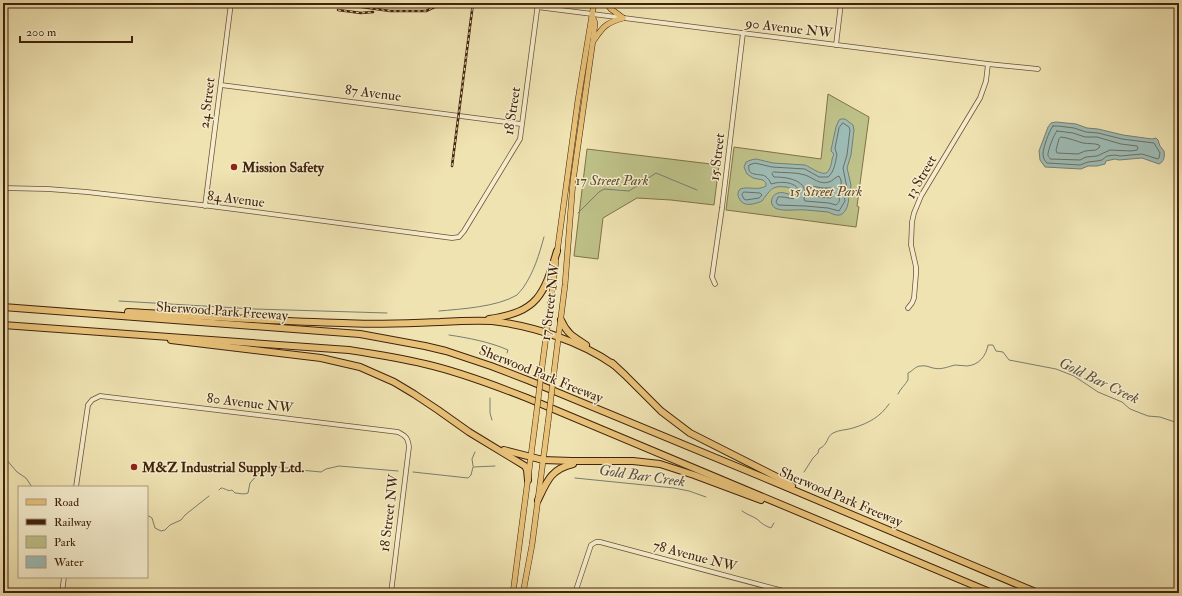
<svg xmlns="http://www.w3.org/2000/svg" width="1182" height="596" viewBox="0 0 1182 596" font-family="'IM FELL Double Pica',serif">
<rect width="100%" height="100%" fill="#f0e3b2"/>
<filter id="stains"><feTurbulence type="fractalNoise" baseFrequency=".005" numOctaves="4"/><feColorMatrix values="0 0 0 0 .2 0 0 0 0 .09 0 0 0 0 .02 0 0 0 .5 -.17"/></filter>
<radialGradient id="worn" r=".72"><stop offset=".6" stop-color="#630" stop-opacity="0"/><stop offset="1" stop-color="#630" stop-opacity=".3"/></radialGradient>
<!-- green -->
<g fill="#bec289" stroke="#80724a">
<path d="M 828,94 L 869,117 L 857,206 L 859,207 L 856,227 L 726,210 L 734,147 L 821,159 Z"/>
<path d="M 587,149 L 719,165 L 714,205 L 671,200 L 637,198 L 603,218 L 598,259 L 574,256 Z"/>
</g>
<!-- water -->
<g fill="#9dbcb6" stroke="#787e72">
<path d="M 841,119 L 845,119 L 853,125 L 854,130 L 851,155 L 847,168 L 851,185 L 850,191 L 848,194 C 850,200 847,213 840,215 C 835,216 831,213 828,212 C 821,211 813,211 806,210 C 797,209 783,212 775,208 C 769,204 771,195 778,193 C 784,191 790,196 796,195 L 797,193 C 794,189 791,188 786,187 C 771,185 770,191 762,201 C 755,204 743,208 739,198 C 737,194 738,192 740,189 C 749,186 758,191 766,186 L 766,183 L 763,180 L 753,178 L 747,174 L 744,167 L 746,162 L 751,160 L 756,159 L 773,163 L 805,165 C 811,167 825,179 829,170 C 832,166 831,159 834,154 L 831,151 L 831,150 L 836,127 L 839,120 Z"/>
<path d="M 1056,122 L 1076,124 L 1087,128 L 1098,129 L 1123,135 L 1152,139 L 1156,138 L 1158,140 L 1160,146 L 1164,151 C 1165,156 1164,162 1159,164 L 1142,158 L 1119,160 L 1115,159 L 1106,161 L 1105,164 L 1097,166 L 1088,166 L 1081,169 L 1045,167 L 1040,160 L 1039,151 L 1048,127 L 1051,123 Z"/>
</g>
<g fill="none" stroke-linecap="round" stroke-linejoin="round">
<!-- shore -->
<g stroke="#6f6f60" stroke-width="1">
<path d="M 843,123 L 849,127 L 850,130 L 847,155 L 843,168 L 847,188 L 844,193 L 845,201 L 839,211 L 828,208 L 805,206 L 778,205 L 776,202 L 778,197 C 785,196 791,200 798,198 L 800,194 C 798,181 781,181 771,184 C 770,181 768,178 765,176 C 758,173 747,177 749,165 L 755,163 L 772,167 L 805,169 L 819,177 L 828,177 C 835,171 835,162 837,155 L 835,148 L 839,128 Z"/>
<path d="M 1053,126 L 1058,126 L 1074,128 L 1086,132 L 1098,133 L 1122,139 L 1154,143 L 1160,153 L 1159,158 L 1158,159 L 1142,154 L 1120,156 L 1115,155 L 1107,156 L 1102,160 L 1097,161 L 1088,162 L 1080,165 L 1047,163 C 1045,161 1043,158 1043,154 C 1043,148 1049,131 1053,126 Z"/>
<path d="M 1057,131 L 1073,133 L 1085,137 L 1097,137 L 1121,144 L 1137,146 L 1138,148 L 1137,150 L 1131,151 L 1110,150 L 1097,156 L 1086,157 L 1080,160 L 1050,159 C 1050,158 1049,157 1048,156 C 1047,152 1054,134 1057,131 Z"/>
<path d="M 1061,137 C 1070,138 1075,141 1083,143 C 1089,144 1094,143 1099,145 L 1100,147 L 1096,150 L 1085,151 L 1078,154 L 1057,153 L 1056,150 L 1059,139 Z"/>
<path d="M 774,172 C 784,173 796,172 805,175 C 814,178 819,185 829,182 C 833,181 835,177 839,176 C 844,184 839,186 839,194 C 839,200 841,201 836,205 L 829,203 L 805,201 L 804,199 C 810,180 787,177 774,177 L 772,174 Z"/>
<path d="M 812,186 L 822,188 L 832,188 L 833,189 L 833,196 L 831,198 L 813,196 L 811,188 Z"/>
<path d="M 744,192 L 760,193 L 762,195 L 759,198 L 746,200 L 744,199 L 742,195 Z"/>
</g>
<!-- stream -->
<g stroke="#787e72" stroke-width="1">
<path d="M 578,213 L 599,192 L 604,189 L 629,191 L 656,173 L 697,190"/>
<path d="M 119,301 L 255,309 L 387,313"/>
<path d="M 439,311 C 461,309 497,307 517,295 C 519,293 521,290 523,288 C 534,272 539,255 544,237"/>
<path d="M 449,335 C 469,338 490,342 508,350 L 507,353"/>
<path d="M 898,394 C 901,388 905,385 908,380 L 908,373 C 913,371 915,366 921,366 C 925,365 929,367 933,368 C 941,370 947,367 955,365 C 959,365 963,366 967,366 C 979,365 986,356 988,345 L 993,345 L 996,351 L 1003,352 L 1009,360 L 1056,369 L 1074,376 L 1098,392 L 1122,402 L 1130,409 L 1148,416 L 1160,417 L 1172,421 L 1179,424"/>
<path d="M 490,398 L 490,413 L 492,420"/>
<path d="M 3,459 L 5,458 L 17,472 L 26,478 L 32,487"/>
<path d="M 473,466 L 472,459 L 475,452"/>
<path d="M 413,472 L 468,478 L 471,475 L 473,467 L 495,466"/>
<path d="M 804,472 L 813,458 L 818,453 L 819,449 C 829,444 826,437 833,433 C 838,430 847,430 853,428 C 869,423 880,417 889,404"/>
<path d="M 575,478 L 674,488 L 689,491 L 706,497"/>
<path d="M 219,490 L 221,488 C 225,488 228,492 232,490 L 235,493 C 239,493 244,495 248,493 L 250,483 L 260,472 L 267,466 L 288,468 L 291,467 L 299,468 L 300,470 L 321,472 L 326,469 L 339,466 L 398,471"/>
<path d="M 742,511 C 746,514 752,516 757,519 C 761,523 765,526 771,528 L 774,523"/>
<path d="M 147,515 L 152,518 L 155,528 L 161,531 L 165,530 L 170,525 L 181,520 L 185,515 L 209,496"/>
</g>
<!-- minor casing -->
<g stroke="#6d5235" stroke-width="5.5">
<g id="minor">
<path d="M 537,7 L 988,64 L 1038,69"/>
<path d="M 836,45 L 841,3"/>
<path d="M 221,85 L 521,124"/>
<path d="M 3,188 L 48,189 L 87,192 L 210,206 L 452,238 L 459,237 L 464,231 L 520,139 L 538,3"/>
<path d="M 205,206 L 231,3"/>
<path d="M 715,284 L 712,277 L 722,208 L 743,33"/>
<path d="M 908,308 L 912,303 L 914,298 L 916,274 L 916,267 L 911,245 L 912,222 L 914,213 L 921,196 L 980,98 L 986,81 L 988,64"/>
<path d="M 76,487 L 88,405 L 92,400 L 100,396 L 398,432 C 406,436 408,438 409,447 L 391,593"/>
<path d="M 62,593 L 64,577"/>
<path d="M 575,593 L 591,545 L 596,542 L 600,542 L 791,593"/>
</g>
</g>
<!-- major casing -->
<g stroke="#41220b" stroke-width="6">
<g id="major">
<path d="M 606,3 L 611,9 L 623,18"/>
<path d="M 594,40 C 604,25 607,23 623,18"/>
<path d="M 557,253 L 578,100 L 594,3"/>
<path d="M 542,367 L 556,261"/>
<path d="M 554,372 L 565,285 L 573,181 L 593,40 L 595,23 L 592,15"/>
<path d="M 513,593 L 536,417"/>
<path d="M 523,593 L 532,545 L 548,423"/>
</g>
</g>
<!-- highway casing -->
<g stroke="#41220b" stroke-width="8">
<g id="highway">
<path d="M 3,307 L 360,334 L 425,346 L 446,351 L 491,366 L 530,381 L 779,484 L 1038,593"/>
<path d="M 128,312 C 200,316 271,321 343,323 C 376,325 408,323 440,322 C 457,321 475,320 492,321 C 533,326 580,341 614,365"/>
<path d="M 489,319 C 538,312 544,295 557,251"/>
<path d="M 561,320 C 567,334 574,337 586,345"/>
<path d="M 3,325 L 349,350 C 375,354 400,358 425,364 C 460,372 494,385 527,398 L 992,593"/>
<path d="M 171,340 L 321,358 L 360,367 L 394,382 L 414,394 L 438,410 L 469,432 L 525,466 L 527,470 L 528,480"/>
<path d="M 612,363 L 625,375 L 661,411 L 690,433 L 781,479 L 792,486"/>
<path d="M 504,450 L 543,460 L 572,461 L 633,461 L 660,464 L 694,475 L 761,500"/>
<path d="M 538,500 C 547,481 551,469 573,464"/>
</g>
</g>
<!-- minor -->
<use href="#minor" stroke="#f5edcd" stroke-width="4"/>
<!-- major -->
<use href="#major" stroke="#e8c279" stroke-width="5"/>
<!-- highway -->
<use href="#highway" stroke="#e8c279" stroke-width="6"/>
<!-- rail casing -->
<g stroke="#41220b" stroke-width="2.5">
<g id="rail">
<path d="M 334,3 L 390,11 L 426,11 L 443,3"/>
<path d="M 338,10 L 361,13 L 373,12"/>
<path d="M 452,166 L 473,3"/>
</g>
</g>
<!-- rail -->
<use href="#rail" stroke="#f5edcd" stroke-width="1" stroke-dasharray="3" stroke-linecap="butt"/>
<!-- major-bridge casing -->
<g stroke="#41220b" stroke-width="6" stroke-linecap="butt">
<g id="major-bridge">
<path d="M 536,417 L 542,367"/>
<path d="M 548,423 L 554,372"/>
</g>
</g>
<!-- major-bridge -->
<use href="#major-bridge" stroke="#e8c279" stroke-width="5"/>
</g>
<!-- markers -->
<g fill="#8f2418" stroke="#f5edcd" stroke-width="1.5">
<circle cx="234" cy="167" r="4"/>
<circle cx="134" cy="467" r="4"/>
</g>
<g text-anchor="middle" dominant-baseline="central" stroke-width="3" stroke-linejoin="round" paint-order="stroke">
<!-- street labels -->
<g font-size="14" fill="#41220b" stroke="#f5edcd">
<text transform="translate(789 28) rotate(7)">90 Avenue NW</text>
<text transform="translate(373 93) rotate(7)">87 Avenue</text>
<text transform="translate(207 103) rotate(-83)">24 Street</text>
<text transform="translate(512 111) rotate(-81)">18 Street</text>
<text transform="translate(717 157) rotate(-83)">15 Street</text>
<text transform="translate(921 177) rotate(-60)">13 Street</text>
<text transform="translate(236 199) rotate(7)">84 Avenue</text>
<text transform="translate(550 302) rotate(-83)">17 Street NW</text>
<text transform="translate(222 311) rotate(4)">Sherwood Park Freeway</text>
<text transform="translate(541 374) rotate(22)">Sherwood Park Freeway</text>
<text transform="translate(250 403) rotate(7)">80 Avenue NW</text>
<text transform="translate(841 497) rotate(23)">Sherwood Park Freeway</text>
<text transform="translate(389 513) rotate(-83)">18 Street NW</text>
<text transform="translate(695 556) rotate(15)">78 Avenue NW</text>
</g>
<!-- poi labels -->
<g font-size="14" font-weight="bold" fill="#41220b" stroke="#f5edcd" text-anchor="start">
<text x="242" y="167">Mission Safety</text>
<text x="142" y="467">M&amp;Z Industrial Supply Ltd.</text>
</g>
<!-- park labels -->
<g font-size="14" font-style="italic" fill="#604a2a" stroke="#f5edcd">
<text x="612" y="180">17 Street Park</text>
<text x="826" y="191">15 Street Park</text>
</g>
<!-- water labels -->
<g font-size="15" font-style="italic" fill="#5d503e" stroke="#f5edcd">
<text transform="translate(1099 381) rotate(26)">Gold Bar Creek</text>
<text transform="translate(642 476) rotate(8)">Gold Bar Creek</text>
</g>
</g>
<!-- margin -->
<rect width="1182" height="596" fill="none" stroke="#f0e3b2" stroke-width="16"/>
<rect x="4" y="4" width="1174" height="588" fill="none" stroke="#41220b" stroke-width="2"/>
<rect x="8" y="8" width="1166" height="580" fill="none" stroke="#41220b"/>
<!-- legend -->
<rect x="18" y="486" width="130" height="92" fill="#f5edcd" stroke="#ad9c7f"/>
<rect x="26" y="499" width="20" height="6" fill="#e8c279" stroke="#ad9c7f"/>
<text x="54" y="506" font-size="12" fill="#41220b">Road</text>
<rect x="26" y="519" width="20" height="6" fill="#41220b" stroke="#ad9c7f"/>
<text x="54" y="526" font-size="12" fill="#41220b">Railway</text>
<rect x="26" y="536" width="20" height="12" fill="#bec289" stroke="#ad9c7f"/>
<text x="54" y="546" font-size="12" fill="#41220b">Park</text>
<rect x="26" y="556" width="20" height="12" fill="#9dbcb6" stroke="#ad9c7f"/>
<text x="54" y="566" font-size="12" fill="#41220b">Water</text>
<!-- scale -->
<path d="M20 36v6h112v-6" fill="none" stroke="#41220b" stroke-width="2"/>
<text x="26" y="36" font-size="12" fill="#41220b" stroke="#f5edcd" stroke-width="3" paint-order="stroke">200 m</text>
<rect width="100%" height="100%" filter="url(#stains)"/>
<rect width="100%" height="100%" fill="url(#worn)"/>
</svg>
